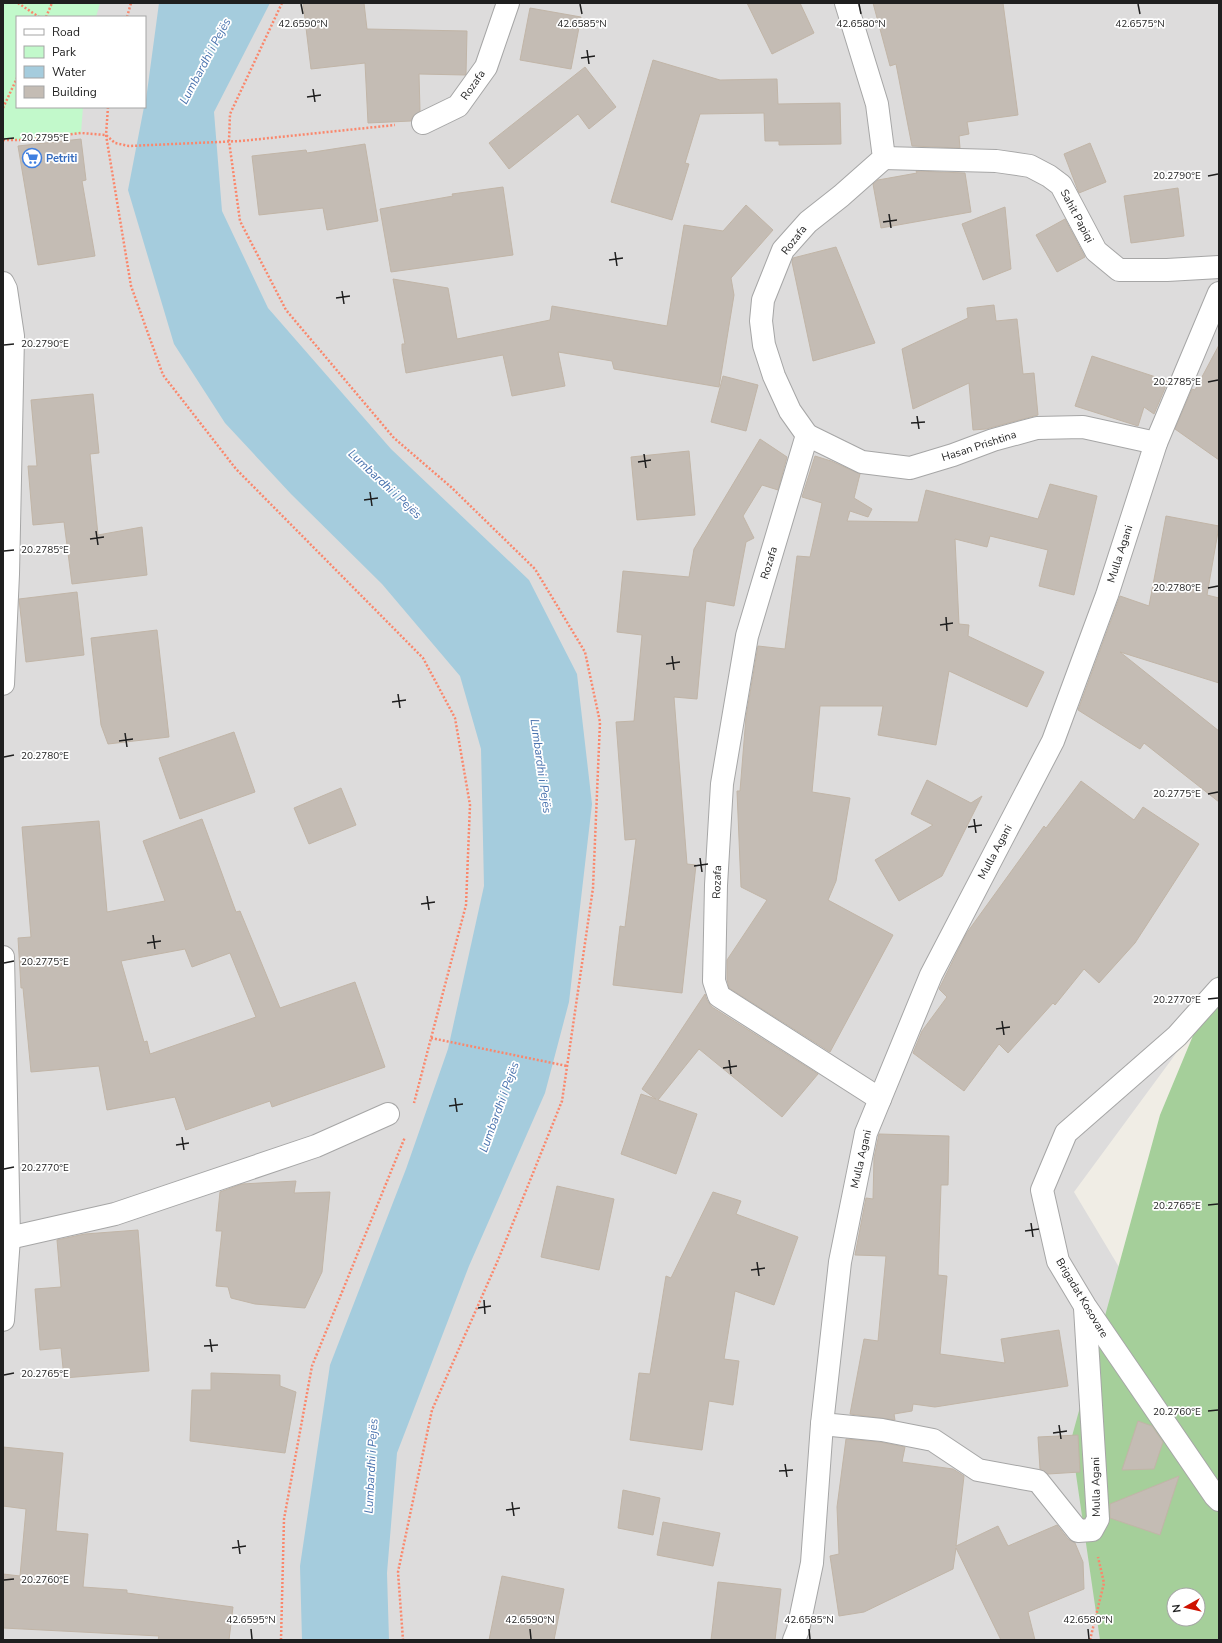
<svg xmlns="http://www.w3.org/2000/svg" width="1222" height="1643" viewBox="0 0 1222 1643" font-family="'Nunito Sans',sans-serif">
<rect width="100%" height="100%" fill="#f0ede5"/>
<!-- residential -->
<path fill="#dddcdc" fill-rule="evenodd" d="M 3,3 L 1219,3 L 1219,995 L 1074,1192 L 1219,1434 L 1130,1553 L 1140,1640 L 3,1640 ZM 17,17 L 145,17 L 145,107 L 17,107 Z"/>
<!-- forest -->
<path fill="#a5cf9a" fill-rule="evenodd" d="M 1219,973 L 1219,1640 L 1100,1640 L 1071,1440 L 1160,1115 ZM 1174,1595 L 1198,1595 L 1198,1619 L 1174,1619 Z"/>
<!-- park -->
<path fill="#c2f9cb" d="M 3,3 L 100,3 L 96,17 L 17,17 L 17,107 L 83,107 L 81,133 L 24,140 L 3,140 Z"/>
<!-- water -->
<path fill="#a5ccdd" d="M 159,3 L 270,3 L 214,112 L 222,211 L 268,308 L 391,449 L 529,580 L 577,674 L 592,804 L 569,1002 L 545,1093 L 469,1266 L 397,1453 L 387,1573 L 389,1640 L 302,1640 L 300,1566 L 330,1365 L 406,1169 L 448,1049 L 484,886 L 481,749 L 460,676 L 382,584 L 291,494 L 225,423 L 174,344 L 128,190 L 144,107 L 145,107 Z"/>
<!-- building -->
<g fill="#c4bcb4" stroke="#c1b5a7" fill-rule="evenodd">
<path d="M 303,3 L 364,3 L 367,29 L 467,31 L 466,74 L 465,75 L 419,74 L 420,111 L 413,116 L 411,121 L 368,123 L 365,63 L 311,69 Z"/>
<path d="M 747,3 L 800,3 L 814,33 L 772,54 Z"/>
<path d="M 873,3 L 1003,3 L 1018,115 L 967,122 L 969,134 L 959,136 L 960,148 L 912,146 L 896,64 L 890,66 Z"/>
<path d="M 530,8 L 581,17 L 571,69 L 520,60 Z"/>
<path d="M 653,60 L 720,80 L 777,79 L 778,104 L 840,103 L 841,144 L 779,145 L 779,141 L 765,141 L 764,113 L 700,114 L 685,163 L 689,164 L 672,220 L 611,202 Z"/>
<path d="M 585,67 L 616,107 L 589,129 L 578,114 L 509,169 L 489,143 Z"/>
<path d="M 81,139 L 86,180 L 82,181 L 95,256 L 38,265 L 18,146 Z"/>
<path d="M 1090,143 L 1106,182 L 1079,193 L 1064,154 Z"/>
<path d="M 365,144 L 378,221 L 327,230 L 323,208 L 259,215 L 252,156 L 306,150 L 307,153 Z"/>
<path d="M 916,171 L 965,173 L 971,212 L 881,228 L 873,184 L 878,180 L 917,173 Z"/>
<path d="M 503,187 L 513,255 L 391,272 L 380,209 L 453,196 L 452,194 Z"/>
<path d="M 1178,188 L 1184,236 L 1131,243 L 1124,196 Z"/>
<path d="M 746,205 L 773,230 L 731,278 L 734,295 L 719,387 L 614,369 L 612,361 L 558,352 L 565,386 L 512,396 L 503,355 L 406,373 L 402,350 L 402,344 L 405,344 L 393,279 L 448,288 L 457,339 L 550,320 L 552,306 L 667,326 L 684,225 L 723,231 Z"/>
<path d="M 1005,207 L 1011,269 L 983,280 L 962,224 Z"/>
<path d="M 1065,219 L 1085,257 L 1057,272 L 1036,235 Z"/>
<path d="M 836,247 L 875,343 L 813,361 L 792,262 L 793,258 Z"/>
<path d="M 994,305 L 996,321 L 1017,319 L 1023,374 L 1034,373 L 1038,415 L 986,429 L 973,430 L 969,383 L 913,409 L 902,349 L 968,318 L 967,308 Z"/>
<path d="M 1219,345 L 1219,460 L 1175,429 L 1192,389 L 1195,390 Z"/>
<path d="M 1092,356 L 1168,381 L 1154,414 L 1144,407 L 1138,426 L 1075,406 Z"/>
<path d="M 723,376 L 758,385 L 746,431 L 711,422 Z"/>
<path d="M 93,394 L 99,453 L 90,454 L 98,535 L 142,527 L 147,575 L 72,584 L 64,522 L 33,525 L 28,466 L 37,466 L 31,400 Z"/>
<path d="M 760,439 L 787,457 L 778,490 L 762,485 L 743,516 L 754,538 L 746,542 L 734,606 L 706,601 L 697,699 L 674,697 L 687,864 L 696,865 L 682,993 L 613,985 L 620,926 L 625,927 L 636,839 L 625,840 L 616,722 L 634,721 L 642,635 L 617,632 L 623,571 L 689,577 L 694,549 Z"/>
<path d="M 689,451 L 695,515 L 637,520 L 631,457 Z"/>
<path d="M 815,456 L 831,461 L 860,474 L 854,498 L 872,509 L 868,517 L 850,511 L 847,521 L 918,522 L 926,490 L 1038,519 L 1050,484 L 1097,496 L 1074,595 L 1039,586 L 1048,550 L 990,536 L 987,547 L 955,539 L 959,624 L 969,625 L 968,636 L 1044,672 L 1027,707 L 949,671 L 936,745 L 878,735 L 883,706 L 820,706 L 812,792 L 850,798 L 836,881 L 828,900 L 893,935 L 830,1052 L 729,988 L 727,979 L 727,960 L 767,900 L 741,887 L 737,791 L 740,791 L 746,717 L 758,646 L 785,649 L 797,556 L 810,557 L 822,503 L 802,497 Z"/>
<path d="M 1166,516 L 1219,526 L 1207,595 L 1219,598 L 1219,683 L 1120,652 L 1219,731 L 1219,802 L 1144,743 L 1140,749 L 1078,710 L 1120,596 L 1149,606 Z"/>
<path d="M 77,592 L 84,655 L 26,662 L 19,599 Z"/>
<path d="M 157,630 L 169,737 L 108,744 L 101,725 L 91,638 Z"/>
<path d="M 234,732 L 255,792 L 180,819 L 159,758 Z"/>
<path d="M 927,780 L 971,803 L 982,796 L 942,876 L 899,901 L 875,860 L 933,825 L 911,814 Z"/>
<path d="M 1081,781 L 1134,820 L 1143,807 L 1199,844 L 1135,943 L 1099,983 L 1084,969 L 1055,1005 L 1053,1003 L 1008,1053 L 999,1044 L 964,1091 L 913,1053 L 922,1031 L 947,997 L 939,989 L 966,934 L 1044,826 L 1046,828 Z"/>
<path d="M 341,788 L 356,825 L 309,844 L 294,808 Z"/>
<path d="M 202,819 L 236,912 L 240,911 L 280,1008 L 355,982 L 385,1067 L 272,1107 L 270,1101 L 186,1130 L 175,1097 L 107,1110 L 99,1066 L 31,1072 L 23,988 L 21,988 L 18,938 L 31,937 L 22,827 L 99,821 L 107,912 L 165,901 L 143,841 ZM 185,949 L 192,967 L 230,953 L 256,1017 L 150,1054 L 147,1041 L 144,1042 L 121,961 Z"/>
<path d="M 705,994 L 707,1000 L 712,1007 L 818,1074 L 782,1117 L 699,1049 L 658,1100 L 697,1114 L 676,1174 L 621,1154 L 641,1094 L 656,1099 L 642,1089 Z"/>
<path d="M 879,1134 L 949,1136 L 948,1185 L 941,1185 L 938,1275 L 947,1276 L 940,1354 L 1005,1363 L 1001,1339 L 1059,1330 L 1068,1386 L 935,1407 L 913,1404 L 912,1411 L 894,1414 L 895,1420 L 850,1414 L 864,1339 L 878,1341 L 886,1256 L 855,1255 L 866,1198 L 873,1199 L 874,1158 Z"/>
<path d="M 296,1181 L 294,1193 L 330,1192 L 322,1272 L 305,1308 L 255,1304 L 231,1298 L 228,1287 L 216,1286 L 222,1231 L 216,1231 L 220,1192 L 242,1184 Z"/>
<path d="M 557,1186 L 614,1199 L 599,1270 L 541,1257 Z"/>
<path d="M 713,1192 L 741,1201 L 736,1214 L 798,1237 L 774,1305 L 735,1291 L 724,1359 L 739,1361 L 733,1405 L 709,1401 L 702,1450 L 630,1440 L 639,1373 L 650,1374 L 666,1276 L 671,1278 Z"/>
<path d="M 138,1230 L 149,1371 L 64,1378 L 61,1348 L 40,1350 L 35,1289 L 61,1287 L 57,1240 L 85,1234 Z"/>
<path d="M 211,1373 L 280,1375 L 280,1386 L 296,1392 L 285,1453 L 190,1441 L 192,1390 L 211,1390 Z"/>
<path d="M 1138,1421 L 1152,1426 L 1163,1442 L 1154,1469 L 1122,1470 Z"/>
<path d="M 1078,1435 L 1080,1472 L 1048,1474 L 1040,1469 L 1038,1437 Z"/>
<path d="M 846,1439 L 880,1442 L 905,1447 L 902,1462 L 953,1469 L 964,1476 L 956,1546 L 998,1526 L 1008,1546 L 1057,1525 L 1068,1539 L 1075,1543 L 1083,1562 L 1084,1589 L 1028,1612 L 1035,1640 L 1001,1640 L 956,1548 L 953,1569 L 864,1612 L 839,1616 L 830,1556 L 839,1554 L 837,1507 Z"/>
<path d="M 3,1447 L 63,1453 L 56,1531 L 88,1534 L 83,1587 L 127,1590 L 127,1593 L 233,1607 L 229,1640 L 158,1640 L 159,1636 L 3,1628 L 3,1574 L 20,1576 L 26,1509 L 3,1506 Z"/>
<path d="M 1179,1476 L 1160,1535 L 1110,1518 L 1110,1504 Z"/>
<path d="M 623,1490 L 660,1498 L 653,1535 L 618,1528 Z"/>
<path d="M 663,1522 L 720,1533 L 713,1566 L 657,1555 Z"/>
<path d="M 502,1576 L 564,1589 L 554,1640 L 489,1640 Z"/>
<path d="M 718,1582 L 781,1589 L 775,1640 L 711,1640 Z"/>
</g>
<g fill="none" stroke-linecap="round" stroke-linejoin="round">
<!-- minor casing -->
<g stroke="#a6a6a6" stroke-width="24">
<g id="minor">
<path d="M 846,3 L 877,104 L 884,158 L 841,196 L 808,222 L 783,250 L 763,300 L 761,321 L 764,345 L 774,376 L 790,411 L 807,435 L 747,636 L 722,784 L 716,885 L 714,981 L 719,996 L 880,1099"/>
<path d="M 423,123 L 458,106 L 486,67 L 508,3"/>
<path d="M 884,158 L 996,161 L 1030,166 L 1049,176 L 1061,185 L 1096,251 L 1119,270 L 1167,270 L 1219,267"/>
<path d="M 3,283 L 6,289 L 13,336 L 8,574 L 3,684"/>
<path d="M 807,435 L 862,462 L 910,468 L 953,455 L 993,440 L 1037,428 L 1083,427 L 1156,443"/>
<path d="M 3,957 L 9,1238 L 3,1320"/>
<path d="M 1219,989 L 1177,1036 L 1066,1133 L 1042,1190 L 1058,1261 L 1085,1306 L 1215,1496 L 1219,1500"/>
<path d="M 9,1238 L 115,1214 L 316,1146 L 388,1114"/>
<path d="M 822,1424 L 882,1430 L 933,1440 L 978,1470 L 1038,1481 L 1078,1531 L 1092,1530 L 1098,1519 L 1085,1308"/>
<path d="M 794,1640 L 798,1630 L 812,1563 L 822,1424 L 840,1262 L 866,1133 L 931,975 L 1053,741 L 1107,595 L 1156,443 L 1219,293"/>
</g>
</g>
<!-- path -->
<g stroke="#fa876c" stroke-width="2.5" stroke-dasharray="2 2" stroke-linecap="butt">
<path d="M 18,3 L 39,17"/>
<path d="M 282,3 L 230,114 L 229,141 L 240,221 L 286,310 L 394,438 L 451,487 L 535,569 L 585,652 L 600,722 L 593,888 L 562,1101 L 498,1260 L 432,1410 L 398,1572 L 403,1640"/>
<path d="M 46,17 L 52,3"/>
<path d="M 127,17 L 131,3"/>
<path d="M 108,107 L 106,135 L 131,286 L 163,375 L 236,469 L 423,658 L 455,718 L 470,805 L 466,905 L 414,1103"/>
<path d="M 3,108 L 17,78"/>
<path d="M 3,140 L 24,140 L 81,133 L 106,135 L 115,143 L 129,146 L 241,141 L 395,125"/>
<path d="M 431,1038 L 567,1066"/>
<path d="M 281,1640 L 284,1519 L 312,1366 L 405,1137"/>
<path d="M 1090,1640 L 1104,1583 L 1098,1557"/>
</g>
<!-- minor -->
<use href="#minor" stroke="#fff" stroke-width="22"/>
</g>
<!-- ticks -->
<path fill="none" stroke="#1f1f1f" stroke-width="1.5" d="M 301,4 L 303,14M 580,4 L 582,14M 859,4 L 861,14M 1138,4 L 1140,14M 587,50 L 589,64M 581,58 L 595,56M 313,89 L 315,102M 307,97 L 321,95M 4,139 L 14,138M 1208,176 L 1218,174M 889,214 L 891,228M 883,222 L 897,220M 615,252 L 617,266M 609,260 L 623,258M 342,291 L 344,304M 336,298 L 350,296M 4,345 L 14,344M 1208,382 L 1218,380M 917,416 L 919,429M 911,423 L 925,422M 644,454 L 646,468M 638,462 L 651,460M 370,492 L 372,506M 364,500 L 378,498M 96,531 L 98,545M 90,539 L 104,537M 4,551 L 14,550M 1208,588 L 1218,586M 946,617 L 947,631M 940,625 L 953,623M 672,656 L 674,670M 666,664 L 680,662M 398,694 L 400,708M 392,702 L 406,700M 125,733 L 127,747M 119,741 L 133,739M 4,757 L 14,755M 1208,794 L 1218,792M 974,819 L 976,833M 968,827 L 982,825M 700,858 L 702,872M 694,866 L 708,864M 427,896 L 429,910M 421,904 L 435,902M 153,935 L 155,949M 147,943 L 161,941M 4,963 L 14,961M 1208,999 L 1218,998M 1002,1021 L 1004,1035M 996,1029 L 1010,1027M 729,1060 L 731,1074M 723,1068 L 737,1066M 455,1098 L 457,1112M 449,1106 L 463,1104M 182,1137 L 184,1150M 176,1145 L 189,1143M 4,1169 L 14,1167M 1208,1205 L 1218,1204M 1031,1223 L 1033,1237M 1025,1231 L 1039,1229M 757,1262 L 759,1276M 751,1270 L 765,1268M 484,1300 L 485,1314M 478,1308 L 491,1306M 210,1339 L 212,1352M 204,1346 L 218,1345M 4,1375 L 14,1373M 1208,1411 L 1218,1410M 1059,1425 L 1061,1439M 1053,1433 L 1067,1431M 785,1464 L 787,1477M 779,1471 L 793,1470M 512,1502 L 514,1516M 506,1510 L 520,1508M 238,1540 L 240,1554M 232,1548 L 246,1546M 4,1580 L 14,1579M 251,1629 L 252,1639M 530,1629 L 531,1639M 809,1629 L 810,1639M 1088,1629 L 1089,1639"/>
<!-- icons -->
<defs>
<g id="supermarket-ring" transform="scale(1)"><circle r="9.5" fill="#fff" stroke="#3f7fe0" stroke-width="1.5"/><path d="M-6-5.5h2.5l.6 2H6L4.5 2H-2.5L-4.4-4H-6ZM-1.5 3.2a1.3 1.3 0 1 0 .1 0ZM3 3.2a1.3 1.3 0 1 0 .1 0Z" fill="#3f7fe0"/></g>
</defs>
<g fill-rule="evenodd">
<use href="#supermarket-ring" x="32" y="158"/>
</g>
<g text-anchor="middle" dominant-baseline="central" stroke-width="3.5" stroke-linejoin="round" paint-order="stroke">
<!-- street labels -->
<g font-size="11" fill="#1f1f1f" stroke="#fff">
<text transform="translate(473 85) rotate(-55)">Rozafa</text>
<text transform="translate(1077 216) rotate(62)">Sahit Papiqi</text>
<text transform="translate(794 240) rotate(-52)">Rozafa</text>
<text transform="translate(979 446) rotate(-18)">Hasan Prishtina</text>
<text transform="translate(1120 554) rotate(-72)">Mulla Agani</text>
<text transform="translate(769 563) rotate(-73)">Rozafa</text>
<text transform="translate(995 852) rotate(-62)">Mulla Agani</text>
<text transform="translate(717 882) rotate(-88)">Rozafa</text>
<text transform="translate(861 1159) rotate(-77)">Mulla Agani</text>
<text transform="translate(1082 1298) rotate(59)">Brigadat Kosovare</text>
<text transform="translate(1096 1487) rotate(-91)">Mulla Agani</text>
</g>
<!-- shop labels -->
<g font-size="11" font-weight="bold" fill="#366cbe" stroke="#fff" text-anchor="start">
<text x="46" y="158">Petriti</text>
</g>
<!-- water labels -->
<g font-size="12" font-style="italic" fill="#4b74af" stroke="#fff">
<text transform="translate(205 61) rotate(-62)">Lumbardhi i Pejës</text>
<text transform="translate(385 484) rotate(43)">Lumbardhi i Pejës</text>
<text transform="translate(541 766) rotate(82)">Lumbardhi i Pejës</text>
<text transform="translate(499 1107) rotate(-70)">Lumbardhi i Pejës</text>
<text transform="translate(371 1466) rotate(-87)">Lumbardhi i Pejës</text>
</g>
</g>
<g font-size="10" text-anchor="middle" fill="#1f1f1f" stroke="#fff" stroke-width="3.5" stroke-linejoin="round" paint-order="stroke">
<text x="303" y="27">42.6590°N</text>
<text x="582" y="27">42.6585°N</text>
<text x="861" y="27">42.6580°N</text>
<text x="1140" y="27">42.6575°N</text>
<text x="45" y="141">20.2795°E</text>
<text x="1177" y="179">20.2790°E</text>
<text x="45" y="347">20.2790°E</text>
<text x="1177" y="385">20.2785°E</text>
<text x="45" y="553">20.2785°E</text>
<text x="1177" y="591">20.2780°E</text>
<text x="45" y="759">20.2780°E</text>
<text x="1177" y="797">20.2775°E</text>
<text x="45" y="965">20.2775°E</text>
<text x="1177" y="1003">20.2770°E</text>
<text x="45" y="1171">20.2770°E</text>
<text x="1177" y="1209">20.2765°E</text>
<text x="45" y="1377">20.2765°E</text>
<text x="1177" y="1415">20.2760°E</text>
<text x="45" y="1583">20.2760°E</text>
<text x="251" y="1623">42.6595°N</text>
<text x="530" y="1623">42.6590°N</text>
<text x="809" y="1623">42.6585°N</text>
<text x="1088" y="1623">42.6580°N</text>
</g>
<!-- border -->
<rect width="1222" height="1643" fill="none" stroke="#1f1f1f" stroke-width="8"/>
<!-- legend -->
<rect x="16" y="16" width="130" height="92" fill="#ffffff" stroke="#a5a5a5"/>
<rect x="24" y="29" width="20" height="6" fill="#ffffff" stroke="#a5a5a5"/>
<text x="52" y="36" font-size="12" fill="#1f1f1f">Road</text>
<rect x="24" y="46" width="20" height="12" fill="#c2f9cb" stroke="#a5a5a5"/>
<text x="52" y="56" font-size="12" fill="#1f1f1f">Park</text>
<rect x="24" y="66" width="20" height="12" fill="#a5ccdd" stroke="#a5a5a5"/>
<text x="52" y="76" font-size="12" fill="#1f1f1f">Water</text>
<rect x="24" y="86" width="20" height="12" fill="#c4bcb4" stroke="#a5a5a5"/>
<text x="52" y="96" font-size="12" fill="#1f1f1f">Building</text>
<!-- north arrow -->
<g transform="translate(1186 1607) rotate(262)"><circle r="19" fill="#ffffff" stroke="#a5a5a5"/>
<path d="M0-3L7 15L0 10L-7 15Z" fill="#ce1200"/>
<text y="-6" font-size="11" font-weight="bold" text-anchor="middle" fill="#1f1f1f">N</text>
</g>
</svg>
